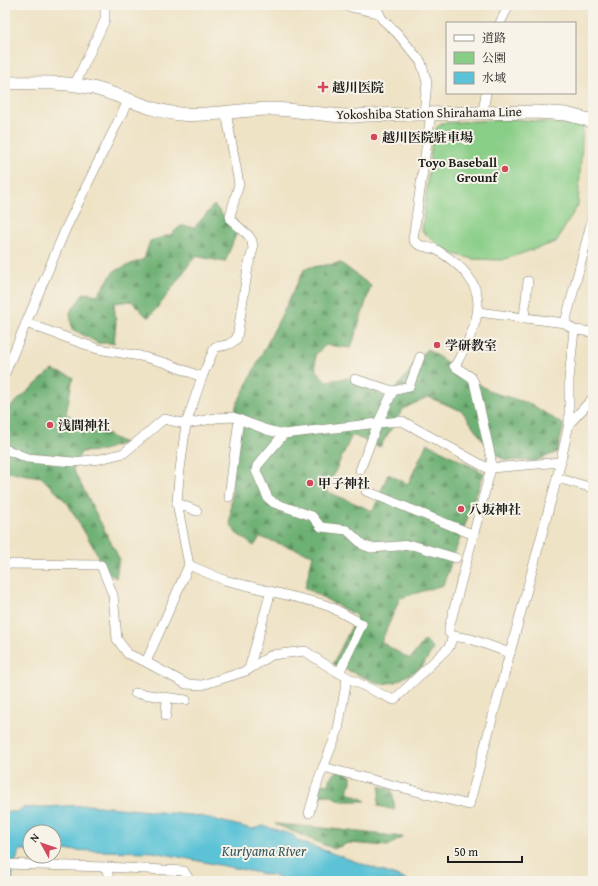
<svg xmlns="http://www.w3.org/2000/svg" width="598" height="886" viewBox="0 0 598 886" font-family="'Gentium Book Plus','Noto Serif JP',serif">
<defs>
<pattern id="forest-firs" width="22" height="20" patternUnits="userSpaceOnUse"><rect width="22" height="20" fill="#6eb174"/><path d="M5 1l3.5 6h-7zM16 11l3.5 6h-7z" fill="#5a8f5e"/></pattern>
</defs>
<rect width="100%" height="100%" fill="#f7f3e8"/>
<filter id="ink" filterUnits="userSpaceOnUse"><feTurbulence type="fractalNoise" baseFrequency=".025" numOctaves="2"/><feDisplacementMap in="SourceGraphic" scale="8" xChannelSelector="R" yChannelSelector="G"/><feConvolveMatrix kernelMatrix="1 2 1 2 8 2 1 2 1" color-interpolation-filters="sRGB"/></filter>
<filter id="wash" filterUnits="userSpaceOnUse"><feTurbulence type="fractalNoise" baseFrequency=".012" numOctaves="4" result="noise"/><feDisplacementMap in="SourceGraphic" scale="16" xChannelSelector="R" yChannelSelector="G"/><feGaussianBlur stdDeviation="0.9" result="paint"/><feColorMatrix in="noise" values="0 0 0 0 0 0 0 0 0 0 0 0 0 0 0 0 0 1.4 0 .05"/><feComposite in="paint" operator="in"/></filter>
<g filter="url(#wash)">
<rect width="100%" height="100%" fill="#efe3c6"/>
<!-- green -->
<path fill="#89ce87" stroke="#527552" d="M 513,119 L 583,126 L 578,205 L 556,242 L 502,260 L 473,259 L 447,252 L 422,231 L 433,132 L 441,123 Z"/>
<!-- forest -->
<g fill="url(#forest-firs)" stroke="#456648">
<path d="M 214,205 L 237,232 L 225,262 L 195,256 L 162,302 L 148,318 L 131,301 L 114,303 L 116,323 L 114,343 L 98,343 L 72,329 L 70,312 L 84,293 L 98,295 L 114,271 L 144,259 L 150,241 L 170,235 L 181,226 L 195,227 Z"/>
<path d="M 341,263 L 371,286 L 351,348 L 326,345 L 315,355 L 316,370 L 326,381 L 348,378 L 388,399 L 427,349 L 491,392 L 531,404 L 564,425 L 557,452 L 536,461 L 505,460 L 492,453 L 462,411 L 428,397 L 403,409 L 380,447 L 352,435 L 326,491 L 373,511 L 388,474 L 408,484 L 427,443 L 484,473 L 443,585 L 400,598 L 381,642 L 410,659 L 425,640 L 433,649 L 422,667 L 396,682 L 380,684 L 333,664 L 357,616 L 305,588 L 313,555 L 260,537 L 254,546 L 236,533 L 230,523 L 236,406 L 305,268 Z"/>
<path d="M 52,370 L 73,377 L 66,414 L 124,443 L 100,451 L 81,452 L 73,469 L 119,558 L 116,578 L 96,565 L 98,555 L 68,504 L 41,477 L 8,472 L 5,467 L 5,420 L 9,408 Z"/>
<path d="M 338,769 L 351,776 L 351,782 L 347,792 L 366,801 L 342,801 L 329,795 L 321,796 L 316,807 L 312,797 L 312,787 L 323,784 L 330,785 L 329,779 Z"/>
<path d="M 380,786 L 392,790 L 395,810 L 378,806 Z"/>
<path d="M 275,824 L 314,827 L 403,837 L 388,846 L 348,843 L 334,849 Z"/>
</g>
<!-- water -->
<path fill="#5bc3d7" stroke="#3c707a" d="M 88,805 L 200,816 L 252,829 L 264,826 L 293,835 L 298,841 L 410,881 L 285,881 L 274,876 L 154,852 L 54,850 L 54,832 L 30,832 L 30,850 L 20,850 L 13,868 L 12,881 L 5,881 L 5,811 L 16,812 L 23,808 Z"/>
</g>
<g filter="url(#ink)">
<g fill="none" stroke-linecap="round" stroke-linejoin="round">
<!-- minor casing -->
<g stroke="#868071" stroke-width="10">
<g id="minor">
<path d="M 342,5 L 379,13"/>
<path d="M 375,5 L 382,19 L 397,33 L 421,62 L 427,82 L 424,114"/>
<path d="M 500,23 L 509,5"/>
<path d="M 75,84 L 105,20 L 105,5"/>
<path d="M 483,112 L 486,93"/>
<path d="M 431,114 L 413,239 C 418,248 429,246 437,250 C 494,285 483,315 455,366"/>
<path d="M 593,212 L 592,220 L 565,323 L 574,330 L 593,332"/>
<path d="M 478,312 L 565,323"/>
<path d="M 524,317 L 528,281"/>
<path d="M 26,323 L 98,349 L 140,356 L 166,363 L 202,377"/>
<path d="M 5,373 L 66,228 L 129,99"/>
<path d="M 355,379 L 393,391 L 409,387 L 420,357"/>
<path d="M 569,424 L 593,398"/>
<path d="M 284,434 L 257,466 L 256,471 L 268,498 L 274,503 L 312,516 L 321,527 L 347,530 L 363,545 L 371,548 L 412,545 L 456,558"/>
<path d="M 5,449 L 27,458 L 74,462 L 100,459 L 124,453 L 164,419 L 186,424 L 216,418 L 233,417 L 267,430 L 284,434 L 378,423 L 402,421 L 487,468 L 491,468 L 491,458 L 474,382 L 471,377 L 454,366"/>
<path d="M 360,470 L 378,423 L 393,391"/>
<path d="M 557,478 L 593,488"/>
<path d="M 366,491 L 472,534"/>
<path d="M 229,497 L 239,419"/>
<path d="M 177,503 L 197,511"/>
<path d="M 5,564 L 101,565 L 113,595 L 117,639 L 128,654 L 146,662 L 186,684 L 202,685 L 246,671 L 272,655 L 305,651 C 333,671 362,686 394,700 L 449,647 L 453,636 L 471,639 L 510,653"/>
<path d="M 189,565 L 224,580 L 319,603 L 331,607 L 362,624 L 339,673"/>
<path d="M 453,636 L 449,633 L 449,628 L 491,468 L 561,462"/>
<path d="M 146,662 L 189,565 L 177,503 L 179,477 L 186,424 L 202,377 L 215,347 C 224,346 231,345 237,338 L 248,267 L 253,249 L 252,241 L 248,235 L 231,220 L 230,216 L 239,184 L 226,112"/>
<path d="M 249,669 L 271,591"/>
<path d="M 135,693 L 186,700"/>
<path d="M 166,716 L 167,698"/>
<path d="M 323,767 L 469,805 L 557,478 L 569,424 L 569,379 L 574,330"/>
<path d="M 309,813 L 319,778 L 338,730 L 347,678"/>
<path d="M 5,864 L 106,867 L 184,871 L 190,881"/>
<path d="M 106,867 L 110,881"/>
</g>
</g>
<!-- secondary casing -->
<g stroke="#868071" stroke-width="14">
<path id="secondary" d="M 5,83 C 34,83 64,81 93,88 C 122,95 149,111 180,114 C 210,117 241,109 271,109 C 297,109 323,116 349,116 C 355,117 361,115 367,115 L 536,112 L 566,114 L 593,121"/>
</g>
<!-- minor -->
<use href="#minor" stroke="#fff" stroke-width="9"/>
<!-- secondary -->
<use href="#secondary" stroke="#fff" stroke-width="13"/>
</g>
</g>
<!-- markers -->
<g fill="#d1495b" stroke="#f7f3e8" stroke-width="1.5">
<path d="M321 81h4v4h4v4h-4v4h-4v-4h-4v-4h4z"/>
<circle cx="374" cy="137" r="4"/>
<circle cx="505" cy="169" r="4"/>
<circle cx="437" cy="345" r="4"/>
<circle cx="50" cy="425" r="4"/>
<circle cx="310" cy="483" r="4"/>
<circle cx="461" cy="509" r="4"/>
</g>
<g text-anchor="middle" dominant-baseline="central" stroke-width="4" stroke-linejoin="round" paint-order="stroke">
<!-- poi labels -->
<g font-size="13" font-weight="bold" fill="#1c1c1c" stroke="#f7f3e8" text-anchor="start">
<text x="332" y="87">越川医院</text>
<text x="382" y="137">越川医院駐車場</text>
<text x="497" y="162" text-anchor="end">Toyo Baseball<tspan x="497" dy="15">Grounf</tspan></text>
<text x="445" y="345">学研教室</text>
<text x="58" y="425">浅間神社</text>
<text x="318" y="483">甲子神社</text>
<text x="469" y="509">八坂神社</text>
</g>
<!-- street labels -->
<g font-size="13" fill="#1c1c1c" stroke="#f7f3e8">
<text transform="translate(429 113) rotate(-1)">Yokoshiba Station Shirahama Line</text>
</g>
<!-- water labels -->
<g font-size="14" font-style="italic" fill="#32565d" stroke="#f7f3e8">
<text x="264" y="851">Kuriyama River</text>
</g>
</g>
<!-- margin -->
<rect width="598" height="886" fill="none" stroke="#f7f3e8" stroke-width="20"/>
<!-- legend -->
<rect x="446" y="22" width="130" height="72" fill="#f7f3e8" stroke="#9f9d96"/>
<rect x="454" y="35" width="20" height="6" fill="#ffffff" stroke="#9f9d96"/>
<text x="482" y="42" font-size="12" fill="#1c1c1c">道路</text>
<rect x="454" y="52" width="20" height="12" fill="#89ce87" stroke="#9f9d96"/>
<text x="482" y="62" font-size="12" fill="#1c1c1c">公園</text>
<rect x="454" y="72" width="20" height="12" fill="#5bc3d7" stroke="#9f9d96"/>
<text x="482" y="82" font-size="12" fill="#1c1c1c">水域</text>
<!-- north arrow -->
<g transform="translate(42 844) rotate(310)"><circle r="19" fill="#f7f3e8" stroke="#9f9d96"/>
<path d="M0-3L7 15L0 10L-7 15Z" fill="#d1495b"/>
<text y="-6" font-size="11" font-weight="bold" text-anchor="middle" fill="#1c1c1c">N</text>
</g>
<!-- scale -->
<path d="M448 856v6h74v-6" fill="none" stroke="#1c1c1c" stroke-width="2"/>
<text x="454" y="856" font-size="12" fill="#1c1c1c" stroke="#f7f3e8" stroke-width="3" paint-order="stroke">50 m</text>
</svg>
